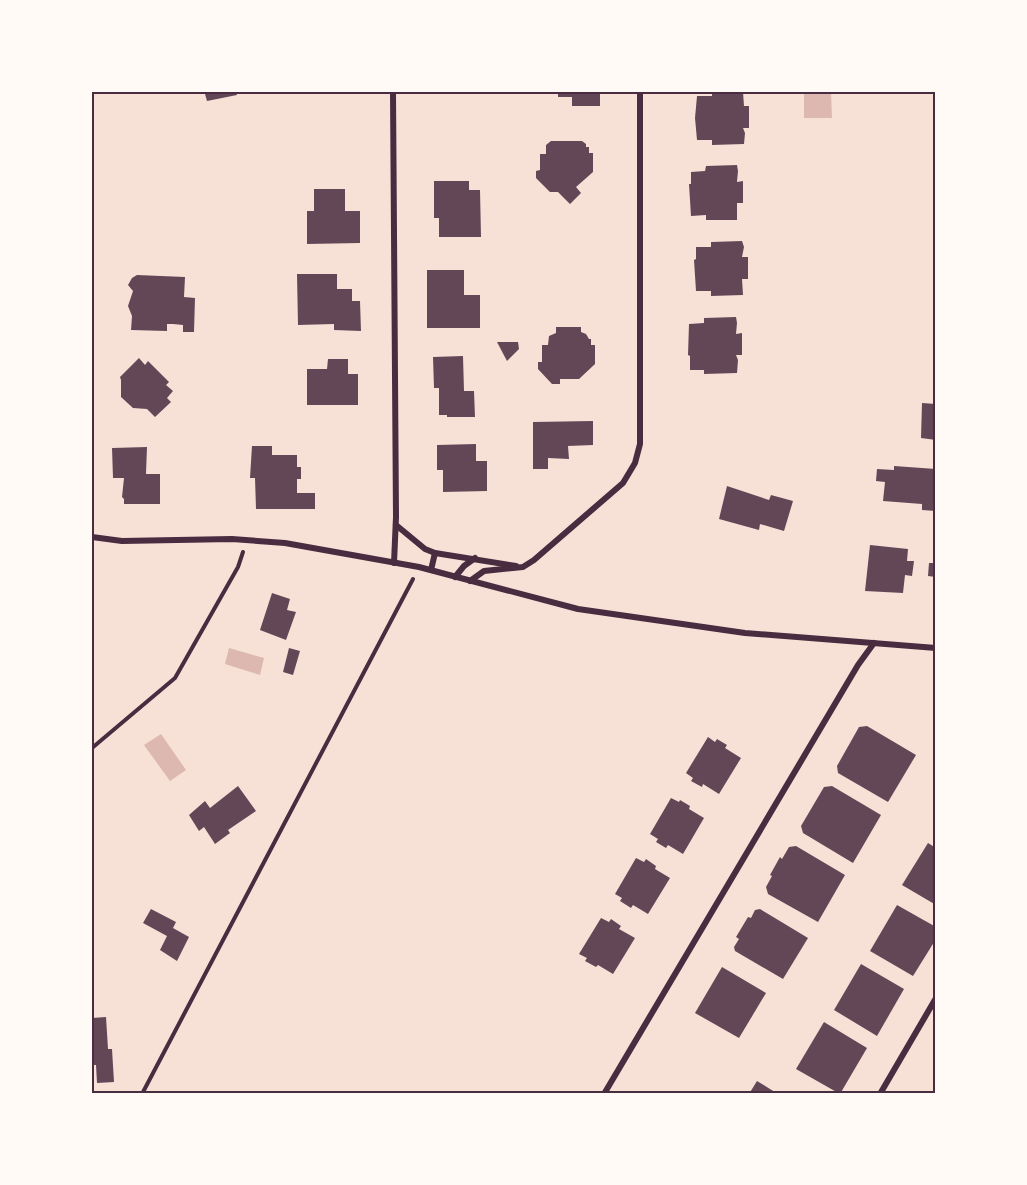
<svg xmlns="http://www.w3.org/2000/svg" width="1027" height="1185" viewBox="0 0 1027 1185" font-family="Figtree,sans-serif">
<rect width="100%" height="100%" fill="#f7e1d7"/>
<!-- water -->
<g fill="#dcb8b0">
<path d="M 804,92 L 831,92 L 832,118 L 804,118 Z"/>
<path d="M 229,648 L 264,658 L 260,675 L 225,664 Z"/>
<path d="M 161,734 L 186,770 L 170,781 L 144,745 Z"/>
</g>
<!-- building -->
<g fill="#644757">
<path d="M 193,92 L 236,92 L 237,95 L 207,101 L 205,94 L 194,94 Z"/>
<path d="M 558,92 L 600,92 L 600,106 L 572,106 L 572,97 L 558,97 Z"/>
<path d="M 712,92 L 743,92 L 744,106 L 749,106 L 749,128 L 743,128 L 745,133 L 744,144 L 712,145 L 712,140 L 697,140 L 695,118 L 697,96 L 712,96 Z"/>
<path d="M 551,141 L 582,141 L 586,144 L 586,147 L 589,147 L 589,153 L 593,153 L 593,172 L 576,187 L 581,193 L 570,204 L 558,192 L 550,192 L 536,178 L 536,171 L 540,170 L 540,154 L 546,154 L 546,145 Z"/>
<path d="M 737,165 L 738,171 L 737,182 L 743,181 L 743,203 L 737,203 L 737,220 L 706,220 L 706,215 L 691,216 L 689,184 L 691,184 L 691,172 L 705,171 L 706,166 Z"/>
<path d="M 434,181 L 469,181 L 469,190 L 480,190 L 481,237 L 439,237 L 439,218 L 434,218 Z"/>
<path d="M 314,189 L 345,189 L 345,211 L 360,211 L 360,243 L 307,244 L 307,211 L 314,211 Z"/>
<path d="M 742,241 L 744,247 L 742,257 L 748,257 L 748,279 L 742,279 L 743,295 L 711,296 L 711,291 L 696,291 L 694,260 L 696,259 L 696,247 L 711,247 L 711,242 Z"/>
<path d="M 427,270 L 464,270 L 464,295 L 480,295 L 480,328 L 427,328 Z"/>
<path d="M 297,274 L 337,274 L 337,289 L 352,289 L 352,301 L 360,301 L 361,331 L 334,330 L 334,324 L 298,325 Z"/>
<path d="M 137,275 L 185,277 L 184,297 L 195,298 L 194,332 L 183,332 L 183,325 L 173,324 L 167,324 L 167,331 L 131,330 L 132,316 L 128,306 L 133,291 L 128,285 L 132,278 Z"/>
<path d="M 736,317 L 737,323 L 736,334 L 742,333 L 742,355 L 736,355 L 738,360 L 737,373 L 704,374 L 704,370 L 690,370 L 690,356 L 688,355 L 689,324 L 704,323 L 704,318 Z"/>
<path d="M 556,327 L 581,327 L 581,332 L 586,334 L 589,339 L 591,339 L 591,345 L 595,345 L 595,364 L 579,379 L 560,379 L 560,384 L 552,384 L 538,369 L 538,362 L 542,362 L 542,345 L 548,345 L 549,336 L 556,333 Z"/>
<path d="M 497,342 L 518,342 L 519,349 L 507,361 Z"/>
<path d="M 463,356 L 464,391 L 474,391 L 475,417 L 447,417 L 447,415 L 439,415 L 439,388 L 434,388 L 433,357 Z"/>
<path d="M 139,358 L 145,365 L 148,361 L 169,382 L 166,385 L 173,391 L 167,398 L 171,402 L 155,417 L 147,409 L 133,408 L 121,397 L 121,380 L 120,377 Z"/>
<path d="M 328,359 L 348,359 L 348,374 L 358,374 L 358,405 L 307,405 L 307,369 L 327,369 Z"/>
<path d="M 922,403 L 936,404 L 936,440 L 921,438 Z"/>
<path d="M 593,421 L 593,445 L 568,446 L 569,459 L 548,458 L 548,469 L 533,469 L 533,422 Z"/>
<path d="M 476,444 L 476,461 L 487,461 L 487,491 L 443,492 L 443,470 L 437,470 L 437,445 Z"/>
<path d="M 252,446 L 272,446 L 272,455 L 297,455 L 297,467 L 301,467 L 301,479 L 297,479 L 297,493 L 315,493 L 315,509 L 256,509 L 255,478 L 250,478 Z"/>
<path d="M 147,447 L 146,474 L 160,474 L 160,504 L 124,504 L 124,499 L 122,497 L 124,478 L 113,478 L 112,448 Z"/>
<path d="M 894,466 L 936,469 L 936,511 L 922,510 L 922,504 L 883,501 L 885,482 L 876,481 L 877,469 L 894,470 Z"/>
<path d="M 727,486 L 769,500 L 771,495 L 793,501 L 784,531 L 760,524 L 759,530 L 719,519 Z"/>
<path d="M 870,545 L 908,549 L 907,561 L 914,561 L 912,576 L 905,575 L 903,593 L 865,591 Z"/>
<path d="M 929,563 L 936,563 L 936,577 L 928,576 Z"/>
<path d="M 272,593 L 290,599 L 287,610 L 296,612 L 286,640 L 260,630 Z"/>
<path d="M 289,648 L 300,651 L 293,675 L 283,672 Z"/>
<path d="M 867,726 L 916,755 L 888,802 L 838,773 L 837,766 L 859,727 Z"/>
<path d="M 708,737 L 715,742 L 717,739 L 727,745 L 725,748 L 741,758 L 719,794 L 703,784 L 702,787 L 691,781 L 693,778 L 686,773 Z"/>
<path d="M 238,786 L 256,811 L 228,830 L 230,833 L 215,844 L 204,827 L 199,831 L 189,815 L 205,801 L 210,808 Z"/>
<path d="M 832,786 L 881,815 L 853,863 L 803,833 L 801,826 L 824,787 Z"/>
<path d="M 671,798 L 679,802 L 680,800 L 690,806 L 689,809 L 704,818 L 683,854 L 668,845 L 666,848 L 656,842 L 658,839 L 650,834 Z"/>
<path d="M 928,843 L 936,848 L 936,905 L 902,885 Z"/>
<path d="M 796,846 L 845,875 L 818,922 L 768,894 L 766,887 L 772,876 L 770,875 L 780,857 L 782,859 L 789,847 Z"/>
<path d="M 636,858 L 644,862 L 646,859 L 656,866 L 655,869 L 670,878 L 648,914 L 633,905 L 631,908 L 620,901 L 622,898 L 615,894 Z"/>
<path d="M 897,905 L 936,927 L 936,939 L 913,976 L 870,951 Z"/>
<path d="M 151,909 L 176,922 L 173,928 L 189,937 L 177,961 L 160,950 L 167,936 L 143,923 Z"/>
<path d="M 760,909 L 808,938 L 783,979 L 735,951 L 734,947 L 739,939 L 736,937 L 748,917 L 751,918 L 755,910 Z"/>
<path d="M 601,918 L 609,922 L 611,919 L 621,926 L 619,929 L 635,938 L 613,974 L 598,965 L 596,967 L 585,961 L 587,958 L 579,954 Z"/>
<path d="M 861,964 L 904,989 L 877,1036 L 834,1010 Z"/>
<path d="M 722,967 L 766,993 L 739,1038 L 695,1013 Z"/>
<path d="M 106,1017 L 108,1049 L 112,1049 L 114,1082 L 97,1083 L 96,1065 L 92,1065 L 92,1018 Z"/>
<path d="M 824,1022 L 867,1048 L 840,1094 L 796,1069 Z"/>
<path d="M 757,1081 L 778,1094 L 749,1094 Z"/>
</g>
<g fill="none" stroke-linecap="round" stroke-linejoin="round">
<!-- path -->
<g stroke="#4a2c40" stroke-width="4">
<path d="M 92,748 L 175,678 L 238,567 L 243,552"/>
<path d="M 142,1094 L 413,579"/>
</g>
<!-- minor -->
<g stroke="#4a2c40" stroke-width="6">
<path d="M 393,92 L 396,517 L 394,563"/>
<path d="M 396,525 L 425,549 L 435,553 L 516,566"/>
<path d="M 92,537 L 122,541 L 232,539 L 285,543 L 419,567 L 578,609 L 745,633 L 936,648"/>
<path d="M 431,570 L 435,553"/>
<path d="M 455,577 L 464,566 L 475,558"/>
<path d="M 470,581 L 484,571 L 523,567 L 534,560 L 623,483 L 635,463 L 640,444 L 640,92"/>
<path d="M 604,1094 L 858,665 L 874,643"/>
<path d="M 880,1094 L 936,998"/>
</g>
</g>
<!-- border -->
<rect width="1027" height="1185" fill="none" stroke="#fffaf5" stroke-width="186"/>
<rect x="93" y="93" width="841" height="999" fill="none" stroke="#4a2c40" stroke-width="2"/>
</svg>
